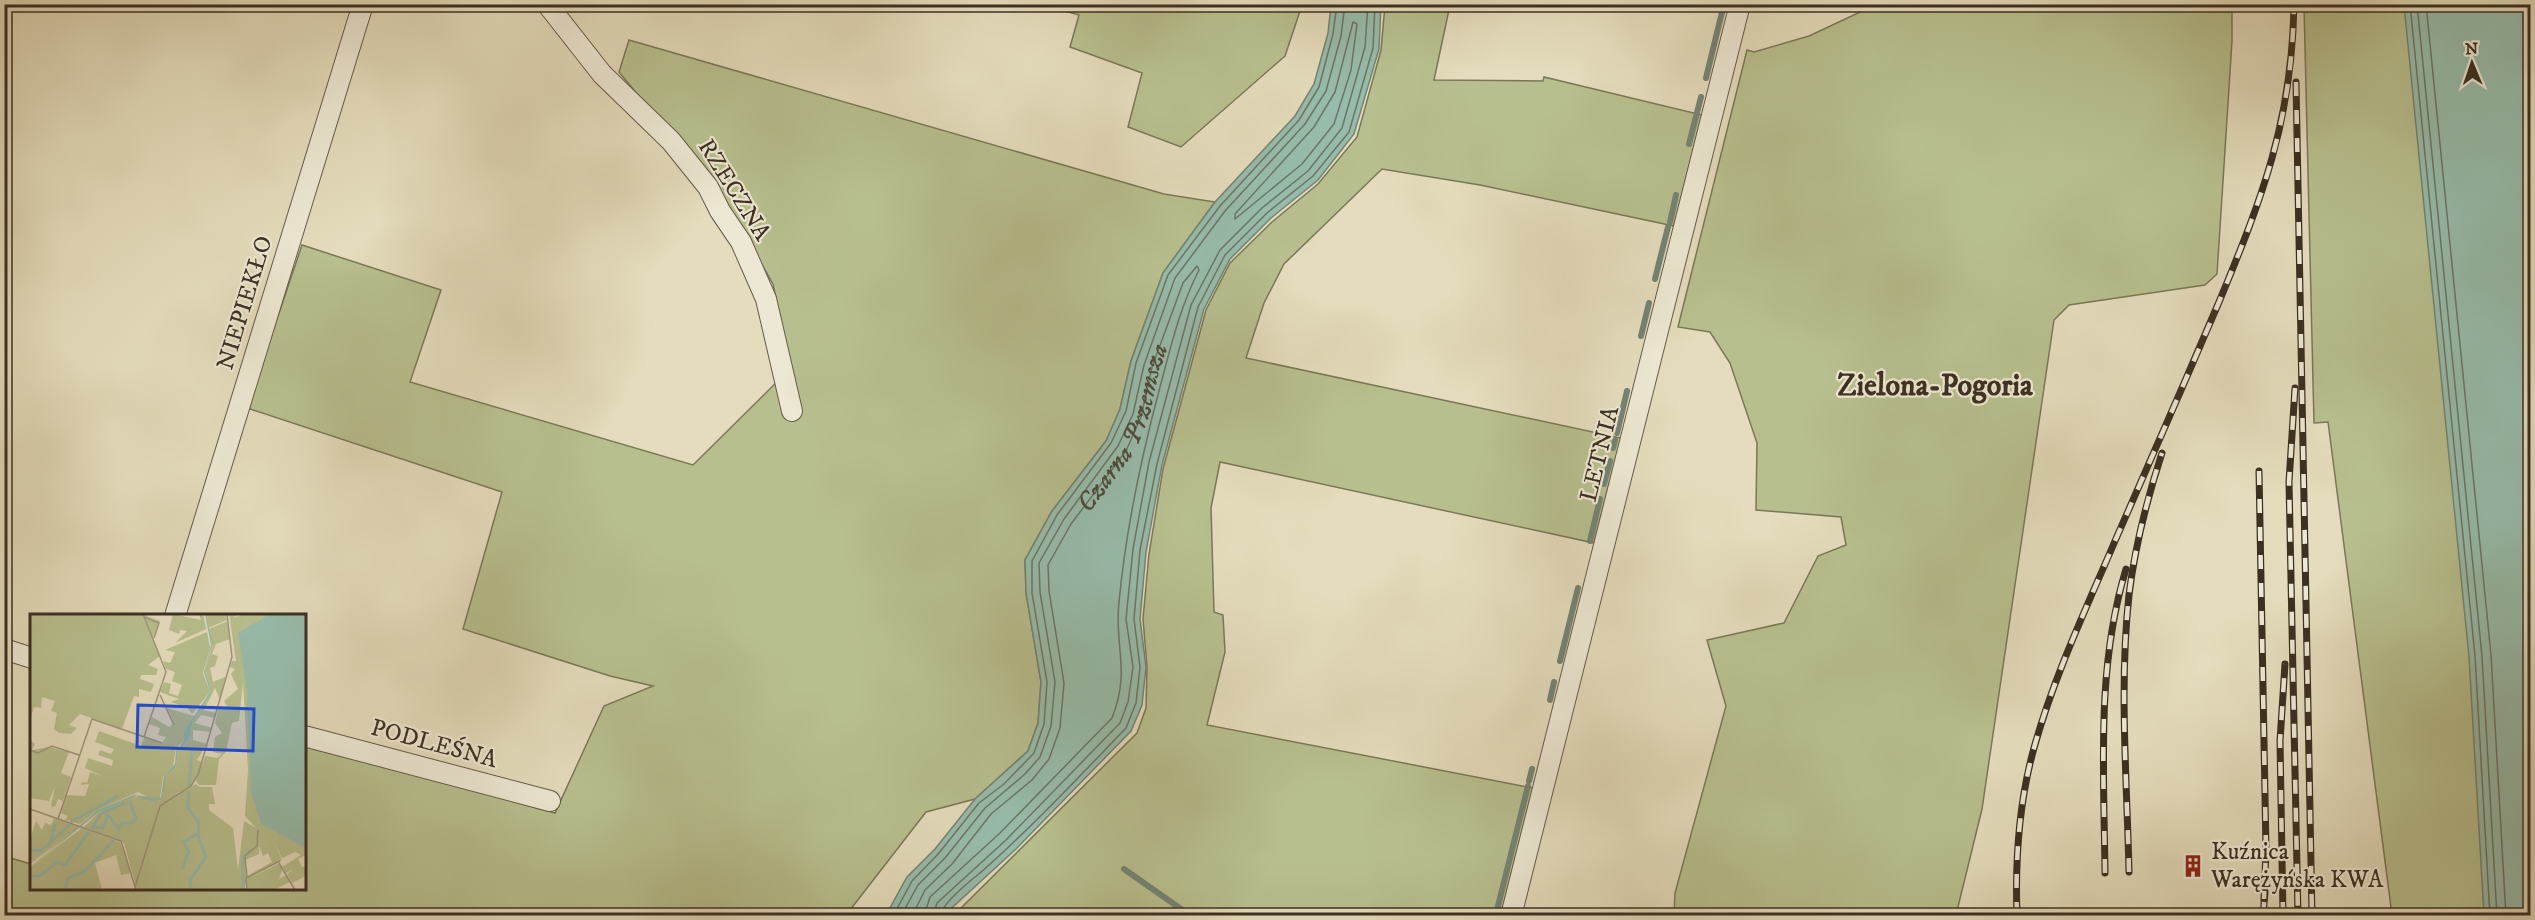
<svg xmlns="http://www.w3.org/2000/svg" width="2535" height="920" viewBox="0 0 2535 920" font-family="'IM FELL DW Pica',serif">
<rect width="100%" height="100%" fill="#e4dcbc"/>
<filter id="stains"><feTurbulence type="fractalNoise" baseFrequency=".00333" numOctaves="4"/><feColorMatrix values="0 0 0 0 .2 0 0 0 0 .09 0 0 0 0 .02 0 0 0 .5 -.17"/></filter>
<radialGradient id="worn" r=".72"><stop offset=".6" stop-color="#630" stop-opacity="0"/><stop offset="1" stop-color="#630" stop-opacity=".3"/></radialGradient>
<!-- green -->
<g fill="#b8bf8e" stroke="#7a7858" stroke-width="1.5">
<path d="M 1044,5 L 1302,5 L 1285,56 L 1181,147 L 1128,127 L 1142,73 L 1070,47 L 1079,15 Z"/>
<path d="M 1385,5 L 1450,5 L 1434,80 L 1543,81 L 1544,77 L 1702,115 L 1674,226 L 1480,185 L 1382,169 L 1284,264 L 1264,303 L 1246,358 L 1621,438 L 1594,543 L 1220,462 L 1211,508 L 1214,612 L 1223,615 L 1225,652 L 1207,725 L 1533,788 L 1501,915 L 954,915 L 1137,733 L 1146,708 L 1147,667 L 1143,619 L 1149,554 L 1163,469 L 1206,310 L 1230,263 L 1272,222 L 1318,184 L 1357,137 L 1381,50 Z"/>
<path d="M 1875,5 L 2232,5 L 2232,41 L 2217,274 L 2205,285 L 2069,305 L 2054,320 L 1982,809 L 1956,915 L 1674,915 L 1675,893 L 1726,706 L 1707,640 L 1784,623 L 1818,556 L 1846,545 L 1841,517 L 1756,510 L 1757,443 L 1730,363 L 1710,332 L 1678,327 L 1747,50 L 1754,52 L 1809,36 Z"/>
<path d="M 2304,5 L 2530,5 L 2530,915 L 2392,915 L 2328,422 L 2314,423 Z"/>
<path d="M 629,40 L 1164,194 L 1215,202 L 1163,273 L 1131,361 L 1120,409 L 1106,441 L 1052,511 L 1025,560 L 1026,593 L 1041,682 L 1038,723 L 1028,751 L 975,799 L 926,812 L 850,910 L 851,915 L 5,915 L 4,856 L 31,864 L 32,888 L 304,888 L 305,744 L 555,813 L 604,706 L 653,686 L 610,676 L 463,629 L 502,492 L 247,408 L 302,245 L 441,290 L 410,382 L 693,465 L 791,368 L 773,284 L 727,203 L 619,72 Z"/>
</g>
<!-- water -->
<g fill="#97bcab" stroke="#738474" stroke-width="1.5">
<path d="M 1331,5 L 1381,5 L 1379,49 L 1354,134 L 1318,180 L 1271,218 L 1230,259 L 1204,309 L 1162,465 L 1146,552 L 1140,619 L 1146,667 L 1142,705 L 1131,731 L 1016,849 L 944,915 L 886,915 L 907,877 L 935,849 L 975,799 L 1028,751 L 1038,723 L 1041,682 L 1026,593 L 1025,560 L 1052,511 L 1106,441 L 1120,409 L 1131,361 L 1163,273 L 1215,202 L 1295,116 L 1314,84 L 1328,33 Z"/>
<path d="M 2404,5 L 2530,5 L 2530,915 L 2484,915 L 2469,657 Z"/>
</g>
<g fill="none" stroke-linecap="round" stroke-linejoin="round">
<!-- shore -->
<g stroke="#6a7666" stroke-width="1.5">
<path d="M 2410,4 L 2475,656 L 2490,916"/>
<path d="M 2417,4 L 2482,656 L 2497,916"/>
<path d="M 2426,4 L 2491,655 L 2506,916"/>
<path d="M 1353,22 L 1357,24 L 1351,70 L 1334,124 L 1302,164 L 1235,219 L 1235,214 L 1314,127 L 1335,92 Z"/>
<path d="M 893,916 L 912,881 L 939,853 L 979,803 L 1004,784 L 1034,753 L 1044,724 L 1047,682 L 1032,593 L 1032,561 L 1057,515 L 1111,443 L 1126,411 L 1136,363 L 1168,275 L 1220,206 L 1299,120 L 1319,87 L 1333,34 L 1337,4"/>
<path d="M 901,916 L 918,885 L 945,858 L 985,808 L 1025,774 L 1040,757 L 1051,726 L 1055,682 L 1040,592 L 1039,563 L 1064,519 L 1118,446 L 1133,414 L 1144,365 L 1175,278 L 1225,211 L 1305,124 L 1326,91 L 1341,36 L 1345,4"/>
<path id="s1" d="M 912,916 L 925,890 L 952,864 L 991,814 L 1032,780 L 1049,759 L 1060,728 L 1064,683 L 1049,591 L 1048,565 L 1071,524 L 1126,451 L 1141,417 L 1152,367 L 1183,283 L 1197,266 L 1199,270 C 1180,307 1171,346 1160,387 C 1141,458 1126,528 1119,602 C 1114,647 1131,670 1112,718 L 1000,833 L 930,897 L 924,916"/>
<path d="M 933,916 L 937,903 L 1006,840 L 1120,723 L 1128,702 L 1133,667 L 1126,619 L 1133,549 L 1149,462 L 1191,305 L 1220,250 L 1262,208 L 1308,171 L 1342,128 L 1365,47 L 1368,4"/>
<path d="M 940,916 C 942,903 970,881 980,873 C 1031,828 1079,777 1126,728 L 1136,703 L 1140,667 L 1134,619 L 1140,550 L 1157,464 L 1198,307 L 1225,255 L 1267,213 L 1313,176 L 1349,132 L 1373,48 L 1375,4"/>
</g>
<!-- stream -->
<g stroke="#738474" stroke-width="6">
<path d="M 1706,78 L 1724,4"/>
<path d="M 1689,144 L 1701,97"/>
<path d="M 1670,222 L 1676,195"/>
<path d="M 1655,279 L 1668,227"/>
<path d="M 1641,336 L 1649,303"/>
<path d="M 1617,433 L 1627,391"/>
<path d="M 1613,448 L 1615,440"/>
<path d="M 1604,484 L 1610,461"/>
<path d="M 1590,541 L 1600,499"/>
<path d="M 1560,661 L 1578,588"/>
<path d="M 1550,700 L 1554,682"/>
<path d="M 1529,781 L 1532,769"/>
<path d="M 1124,869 L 1191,916"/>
<path d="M 1496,914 L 1528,786"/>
</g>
<!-- minor casing -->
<g stroke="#665b48" stroke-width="22">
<g id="minor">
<path d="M 547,4 L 602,74 L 671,141 L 708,187 L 720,211 L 741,242 L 766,299 L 792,411"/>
<path d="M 175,616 L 363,4"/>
<path d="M 4,649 L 32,658"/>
<path d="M 304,736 L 550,801"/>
<path d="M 1511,916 L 1740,4"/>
</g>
</g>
<!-- minor -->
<use href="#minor" stroke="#ede8d3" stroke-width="20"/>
<!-- rail casing -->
<g stroke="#3c3022" stroke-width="7">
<g id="rail">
<path d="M 2296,82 L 2312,916"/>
<path d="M 2295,388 L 2289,482 L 2298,916"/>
<path d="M 2259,471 L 2266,850 L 2264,899"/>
<path d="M 2129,872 C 2127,780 2119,686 2129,595 C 2135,546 2147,499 2162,453"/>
<path d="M 2105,873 C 2104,771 2096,668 2126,569"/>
<path d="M 2017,916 C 2015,860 2019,802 2034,748 C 2054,676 2086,609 2115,541 C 2150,461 2185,382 2219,302 C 2263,196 2292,121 2294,4"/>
<path d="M 2263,916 L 2265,892"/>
<path d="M 2283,916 L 2280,741 L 2285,664"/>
</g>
</g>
<!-- rail -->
<use href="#rail" stroke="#ede8d3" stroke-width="4.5" stroke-dasharray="14" stroke-linecap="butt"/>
</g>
<!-- icons -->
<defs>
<g id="building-bare" transform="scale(1.8)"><path d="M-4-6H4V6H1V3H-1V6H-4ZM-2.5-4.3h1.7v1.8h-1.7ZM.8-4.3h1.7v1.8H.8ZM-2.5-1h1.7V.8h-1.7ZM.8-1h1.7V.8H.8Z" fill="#8f2418" stroke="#ede8d3" stroke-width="2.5" paint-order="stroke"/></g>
</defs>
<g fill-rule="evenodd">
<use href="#building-bare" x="2193" y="866"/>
</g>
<g text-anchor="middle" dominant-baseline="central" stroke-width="4.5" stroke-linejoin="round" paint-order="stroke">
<!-- street labels -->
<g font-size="24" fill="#3c3022" stroke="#ede8d3">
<text transform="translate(734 190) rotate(58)">RZECZNA</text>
<text transform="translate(245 303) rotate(-73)">NIEPIEKŁO</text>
<text transform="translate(1600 454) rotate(-76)">LETNIA</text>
<text transform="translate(434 744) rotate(15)">PODLEŚNA</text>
</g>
<!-- poi labels -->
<g font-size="24" fill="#3c3022" stroke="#ede8d3" text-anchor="start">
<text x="2211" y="852">Kuźnica<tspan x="2211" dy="28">Warężyńska KWA</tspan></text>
</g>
<!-- water labels -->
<g font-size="26" font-style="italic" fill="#4e4c3d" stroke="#ede8d3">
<text stroke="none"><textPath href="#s1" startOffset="566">Czarna Przemsza</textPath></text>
</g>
<!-- district labels -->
<g font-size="30" font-weight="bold" fill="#3c3022" stroke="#ede8d3">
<text x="1935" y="386">Zielona-Pogoria</text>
</g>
</g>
<!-- overview -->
<g transform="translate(30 614)">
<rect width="276" height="276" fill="#e4dcbc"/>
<path d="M 0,0 L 112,0 L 130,7 L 123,24 L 130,42 L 118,51 L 128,55 L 126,61 L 111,61 L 110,65 L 124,70 L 121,78 L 109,75 L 109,83 L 104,82 L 92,115 L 50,100 L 39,111 L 47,114 L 41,120 L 29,119 L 24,115 L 27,99 L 21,97 L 25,87 L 12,83 L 11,94 L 4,93 L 0,106 ZM 143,0 L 171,6 L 169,0 L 173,0 L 176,15 L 145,29 L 157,17 L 150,16 L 149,20 L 139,16 ZM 175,0 L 196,0 L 197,6 L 178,14 ZM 199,0 L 208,0 L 203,4 L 213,0 L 276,0 L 276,241 L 268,245 L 272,253 L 276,252 L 276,262 L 262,269 L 257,260 L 264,255 L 256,259 L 253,254 L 249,265 L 256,261 L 260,268 L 244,276 L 218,276 L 214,267 L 216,276 L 107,276 L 94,229 L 54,213 L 69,198 L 101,184 L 110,182 L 123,188 L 133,185 L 135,163 L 146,153 L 148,137 L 159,126 L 163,107 L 182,79 L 175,55 L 183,31 L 179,15 L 198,7 L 200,25 L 186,30 L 182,40 L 188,42 L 185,52 L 180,54 L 183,68 L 197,62 L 190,86 L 185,74 L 174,96 L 186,99 L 185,104 L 171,101 L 165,109 L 182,114 L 180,118 L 163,116 L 163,126 L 177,130 L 167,146 L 172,148 L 168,161 L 160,173 L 143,181 L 155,177 L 165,170 L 170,173 L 182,173 L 185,190 L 179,190 L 179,196 L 203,214 L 208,256 L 214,207 L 226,214 L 215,202 L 218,156 L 213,68 L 209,107 L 202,109 L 196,138 L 189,145 L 186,171 L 169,171 L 166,167 L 175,142 L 187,144 L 192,140 L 183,138 L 185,123 L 192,119 L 185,109 L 188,96 L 197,92 L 194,87 L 208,75 L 201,60 L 205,55 L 200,53 L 202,47 L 206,47 ZM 243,226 L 252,244 L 265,238 L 271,241 L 252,253 L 248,250 L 220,264 L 252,246 ZM 229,232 L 233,242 L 238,239 L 242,248 L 217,262 L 215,246 L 229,240 ZM 177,18 L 180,34 L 173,59 L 180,78 L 162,100 L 157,93 L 141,88 L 149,85 L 130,78 L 134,68 L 141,70 L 139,79 L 148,82 L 152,71 L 142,67 L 145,58 L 136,55 L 133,47 L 140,49 L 145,38 L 135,36 ZM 137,94 L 164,102 L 154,127 L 146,134 L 143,152 L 133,163 L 130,184 L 122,185 L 108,178 L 68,196 L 50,210 L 35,206 L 38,202 L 31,199 L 36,181 L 55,182 L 59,170 L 51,171 L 52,168 L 57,169 L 60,158 L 72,162 L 55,154 L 58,144 L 82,152 L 83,146 L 68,141 L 70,136 L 81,140 L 84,135 L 65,128 L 69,117 L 111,132 L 114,124 L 132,129 L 136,123 L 128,121 L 130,114 L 119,110 L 122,103 L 139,113 L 144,109 ZM 0,126 L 5,130 L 2,136 L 19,133 L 39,138 L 31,159 L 41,163 L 33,187 L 28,185 L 25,193 L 21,192 L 25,172 L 19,187 L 0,184 ZM 24,204 L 49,213 L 0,250 L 0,226 L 6,207 L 12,216 L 15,209 L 21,211 ZM 52,214 L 90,228 L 101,259 L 91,261 L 86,241 L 65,249 L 72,276 L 0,276 L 0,253 Z" fill="#b8bf8e" fill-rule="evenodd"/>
<path d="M 175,0 L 183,29 L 175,55 L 182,79 L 163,107 L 159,126 L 148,137 L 146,153 L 136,162 L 133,185 L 123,188 L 106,182 L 69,198 L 0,253 L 68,196 L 104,181 L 131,184 L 134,162 L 145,150 L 146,137 L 154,127 L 154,118 L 180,78 L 174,58 L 181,31 ZM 240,0 L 276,0 L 276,234 L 231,210 L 221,178 L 217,75 L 208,19 Z" fill="#97bcab"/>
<path fill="none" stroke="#97bcab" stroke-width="3" d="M 158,133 L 162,137 L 159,172M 159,177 L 158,194 L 169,209 L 168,222 L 176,243 L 160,266 L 161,276M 41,208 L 88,182M 62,213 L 73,214 L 78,201 L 89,215 L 92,209 L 101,209 L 106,205 L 100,187M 61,215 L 72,199 L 95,189M 21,228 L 25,209M 0,236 L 11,237 L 40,210M 152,255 L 159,237 L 153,228 L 167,220M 0,262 L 9,262 L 28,248 L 35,251 L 59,218M 35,276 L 38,264 L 55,257 L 84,226M 213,276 L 213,243 L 221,236"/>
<path fill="none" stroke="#a1977e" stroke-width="1.5" d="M 113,0 L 136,58 L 114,123M 114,3 L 129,9 L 124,24M 130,81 L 144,111M 0,136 L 8,139 L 22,132 L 49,141M 0,195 L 91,227 L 106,276M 28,205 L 62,105 L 132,129M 249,249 L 265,276M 217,264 L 215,242 L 227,232 L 228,216M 105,273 L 130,192 L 161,172 L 168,161 L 202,43 L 197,0M 217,276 L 216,264 L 250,247"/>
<path fill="#1d4ed8" fill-opacity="0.15" stroke="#1d4ed8" stroke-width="3" d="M 108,91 L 224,95 L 223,137 L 107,133 Z"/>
<rect width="276" height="276" fill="none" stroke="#3c3022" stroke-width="3"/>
</g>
<!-- margin -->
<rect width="2535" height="920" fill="none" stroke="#e4dcbc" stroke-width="24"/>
<rect x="6" y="6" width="2523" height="908" fill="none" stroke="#3c3022" stroke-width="3"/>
<rect x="12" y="12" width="2511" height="896" fill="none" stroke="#3c3022" stroke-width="1.5"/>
<!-- north arrow -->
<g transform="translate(2472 63) rotate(358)" stroke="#ede8d3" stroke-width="4.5" paint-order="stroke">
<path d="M0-4.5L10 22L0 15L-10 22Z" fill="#3c3022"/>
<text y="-9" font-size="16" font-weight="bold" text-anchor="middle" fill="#3c3022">N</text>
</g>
<rect width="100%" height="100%" filter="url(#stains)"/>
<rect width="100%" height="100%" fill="url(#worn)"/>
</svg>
